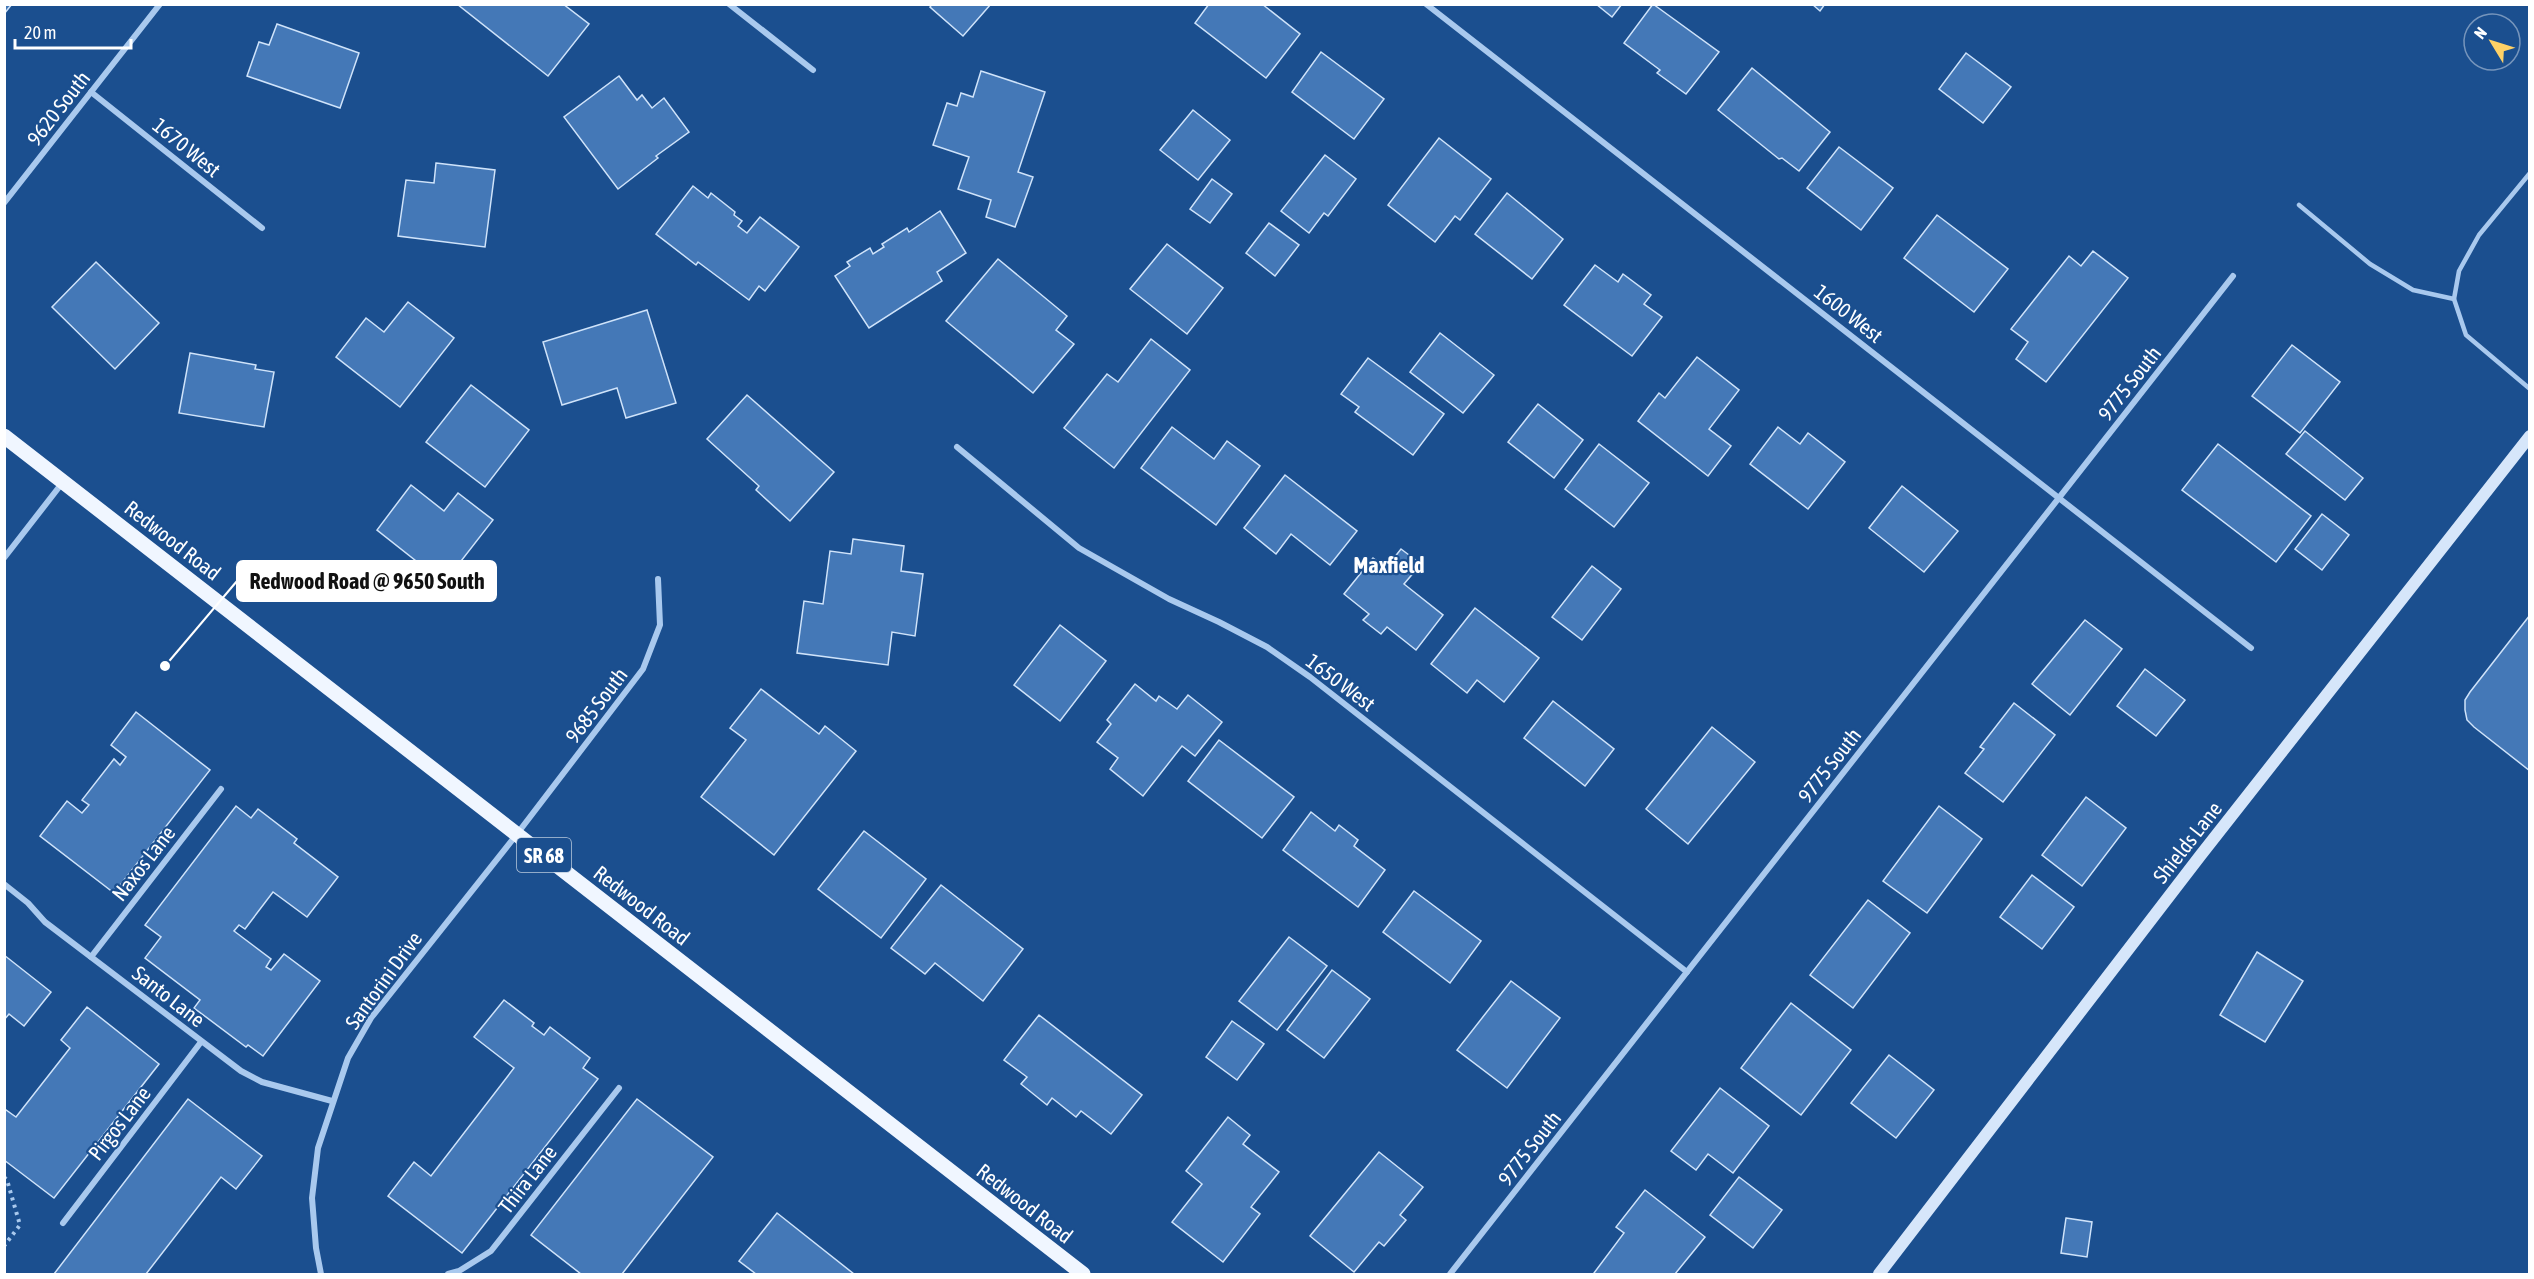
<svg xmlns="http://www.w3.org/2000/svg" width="2534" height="1279" viewBox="0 0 2534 1279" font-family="'Asap Condensed',sans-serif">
<rect width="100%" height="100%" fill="#1b4f8f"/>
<!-- building -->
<g fill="#4478b7" stroke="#cfe3fa" stroke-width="1.5">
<path d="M 4,4 L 12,4 L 4,14 Z"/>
<path d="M 457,4 L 563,4 L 589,24 L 548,76 Z"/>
<path d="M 932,4 L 991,4 L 963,36 L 930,7 Z"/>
<path d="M 1209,4 L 1262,4 L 1300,34 L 1266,78 L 1195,23 Z"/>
<path d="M 1596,4 L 1622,4 L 1612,17 Z"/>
<path d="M 1653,4 L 1719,52 L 1686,94 L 1657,73 L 1660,70 L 1624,43 Z"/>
<path d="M 1812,4 L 1825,4 L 1820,11 Z"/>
<path d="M 277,24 L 359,53 L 340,108 L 247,76 L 259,42 L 269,45 Z"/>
<path d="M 1321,52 L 1384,99 L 1354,139 L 1292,92 Z"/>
<path d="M 1966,53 L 2011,87 L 1983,123 L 1939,89 Z"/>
<path d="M 1752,68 L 1830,132 L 1799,171 L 1782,158 L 1779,159 L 1718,110 Z"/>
<path d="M 981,71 L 1045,92 L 1018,172 L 1033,177 L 1015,227 L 986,217 L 991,200 L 958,189 L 969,157 L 933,145 L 947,103 L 957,106 L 961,93 L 973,97 Z"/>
<path d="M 619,76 L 637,100 L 642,95 L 652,108 L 664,98 L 689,132 L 656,156 L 658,158 L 618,189 L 564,117 Z"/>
<path d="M 1193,110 L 1230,140 L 1198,180 L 1160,150 Z"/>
<path d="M 1439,138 L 1491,179 L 1460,220 L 1455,216 L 1435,242 L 1388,205 Z"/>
<path d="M 1839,147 L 1893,188 L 1861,230 L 1807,188 Z"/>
<path d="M 1325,155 L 1356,179 L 1328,216 L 1324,213 L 1309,233 L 1281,211 Z"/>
<path d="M 436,163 L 495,170 L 485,247 L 398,236 L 406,180 L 434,183 Z"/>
<path d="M 1212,179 L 1232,194 L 1210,223 L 1190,209 Z"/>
<path d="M 693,186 L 708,198 L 711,193 L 735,212 L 734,215 L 742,221 L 738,226 L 747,233 L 760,217 L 799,247 L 765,291 L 759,286 L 749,300 L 698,262 L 696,265 L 656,234 Z"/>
<path d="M 1507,193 L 1563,239 L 1532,279 L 1475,234 Z"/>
<path d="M 940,211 L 966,253 L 937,272 L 942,281 L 869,328 L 835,276 L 850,266 L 847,262 L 870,248 L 873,254 L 884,247 L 882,244 L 907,228 L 909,232 Z"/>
<path d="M 1937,215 L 2008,269 L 1974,312 L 1904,258 Z"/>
<path d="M 1269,223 L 1299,245 L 1275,276 L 1246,253 Z"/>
<path d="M 1167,244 L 1223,288 L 1187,334 L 1130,289 Z"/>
<path d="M 2093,251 L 2128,278 L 2046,382 L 2016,359 L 2028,342 L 2011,329 L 2069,256 L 2081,266 Z"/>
<path d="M 998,259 L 1067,316 L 1056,330 L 1074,344 L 1033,393 L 946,321 Z"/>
<path d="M 96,262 L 159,323 L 115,369 L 52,307 Z"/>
<path d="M 1595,265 L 1618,282 L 1623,274 L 1651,295 L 1644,304 L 1662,317 L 1632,356 L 1564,305 Z"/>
<path d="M 408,302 L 454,338 L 400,407 L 336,357 L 366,318 L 384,332 Z"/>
<path d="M 647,310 L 676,403 L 626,418 L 617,388 L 562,405 L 543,342 Z"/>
<path d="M 1440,333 L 1494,375 L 1463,413 L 1410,372 Z"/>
<path d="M 1151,339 L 1190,370 L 1114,468 L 1064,428 L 1107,374 L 1118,382 Z"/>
<path d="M 2292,345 L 2340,382 L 2300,433 L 2252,396 Z"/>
<path d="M 190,353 L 256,365 L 255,369 L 274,372 L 264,427 L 179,413 Z"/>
<path d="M 1697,357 L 1739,390 L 1709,429 L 1731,446 L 1708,476 L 1638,421 L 1659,393 L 1665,398 Z"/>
<path d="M 1368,358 L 1444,414 L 1413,455 L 1355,412 L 1359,407 L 1341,394 Z"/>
<path d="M 471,385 L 529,430 L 485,487 L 426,442 Z"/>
<path d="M 747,395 L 834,472 L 790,521 L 756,490 L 759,486 L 707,439 Z"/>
<path d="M 1538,404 L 1583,440 L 1554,478 L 1508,442 Z"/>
<path d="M 1172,427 L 1214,459 L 1227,441 L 1260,466 L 1216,525 L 1141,468 Z"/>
<path d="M 1778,427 L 1800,444 L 1808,433 L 1845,462 L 1808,509 L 1750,464 Z"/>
<path d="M 2305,431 L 2363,478 L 2345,500 L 2286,454 Z"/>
<path d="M 1599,444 L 1649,483 L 1614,527 L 1565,489 Z"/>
<path d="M 2218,444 L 2311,516 L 2276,562 L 2182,490 Z"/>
<path d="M 1285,475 L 1357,531 L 1330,565 L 1291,534 L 1276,554 L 1244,528 Z"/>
<path d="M 411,485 L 444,511 L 458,493 L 493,520 L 444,583 L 377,530 Z"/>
<path d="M 1902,486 L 1958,531 L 1924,572 L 1869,528 Z"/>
<path d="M 2322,514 L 2349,535 L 2322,570 L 2295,549 Z"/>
<path d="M 853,539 L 904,546 L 901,571 L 923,574 L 915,636 L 892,632 L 888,665 L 797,653 L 804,601 L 823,604 L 830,551 L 851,554 Z"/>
<path d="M 1401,549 L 1421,564 L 1404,584 L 1443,615 L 1416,650 L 1387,627 L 1381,634 L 1363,620 L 1369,614 L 1344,594 L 1373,558 L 1386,568 Z"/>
<path d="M 1592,566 L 1621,589 L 1582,640 L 1552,617 Z"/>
<path d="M 1475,608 L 1539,658 L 1504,702 L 1477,680 L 1467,693 L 1431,664 Z"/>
<path d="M 2530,615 L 2530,771 L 2474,727 L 2467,720 L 2465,710 L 2465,700 L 2470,692 Z"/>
<path d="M 2085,620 L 2122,649 L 2070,715 L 2032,684 Z"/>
<path d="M 1060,625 L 1106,661 L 1060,721 L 1014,685 Z"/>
<path d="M 2145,669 L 2185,700 L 2156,736 L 2117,706 Z"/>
<path d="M 1135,684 L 1156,701 L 1159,696 L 1177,709 L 1188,695 L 1222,722 L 1195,756 L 1182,746 L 1143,796 L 1110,769 L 1118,758 L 1097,742 L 1111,724 L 1107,720 Z"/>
<path d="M 761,689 L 819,734 L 825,726 L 856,751 L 774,855 L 701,797 L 746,740 L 730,728 Z"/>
<path d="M 1553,701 L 1614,749 L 1585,786 L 1524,738 Z"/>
<path d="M 2014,703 L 2055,735 L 2003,802 L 1965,773 L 1984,749 L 1980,747 Z"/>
<path d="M 136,712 L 210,770 L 114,893 L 40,836 L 67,801 L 82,813 L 89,805 L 82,800 L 114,759 L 120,765 L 126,757 L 111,745 Z"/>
<path d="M 1712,727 L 1755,762 L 1688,844 L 1646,809 Z"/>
<path d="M 1219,740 L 1294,797 L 1262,838 L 1188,781 Z"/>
<path d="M 2086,797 L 2126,828 L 2082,886 L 2042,855 Z"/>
<path d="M 236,806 L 251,818 L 258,809 L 297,839 L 294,843 L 338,877 L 307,917 L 273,892 L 245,929 L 239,925 L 234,931 L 271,959 L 266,967 L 271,970 L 284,954 L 320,981 L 263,1056 L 248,1045 L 246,1047 L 194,1008 L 200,1000 L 145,958 L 161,937 L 145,925 Z"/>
<path d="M 1939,806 L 1982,839 L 1927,913 L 1883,881 Z"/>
<path d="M 1311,812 L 1335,831 L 1339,825 L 1358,840 L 1354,846 L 1385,870 L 1358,907 L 1283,850 Z"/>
<path d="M 864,831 L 926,879 L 881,938 L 818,889 Z"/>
<path d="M 2032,875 L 2074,907 L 2042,949 L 2000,917 Z"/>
<path d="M 941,885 L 1023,949 L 983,1001 L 935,963 L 925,974 L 891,948 Z"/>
<path d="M 1414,891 L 1481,941 L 1450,983 L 1383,932 Z"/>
<path d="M 1868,900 L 1910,933 L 1853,1008 L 1810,975 Z"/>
<path d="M 1289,937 L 1327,966 L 1277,1030 L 1239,1001 Z"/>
<path d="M 2257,952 L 2303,981 L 2265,1042 L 2220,1015 Z"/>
<path d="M 4,955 L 51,992 L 24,1026 L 9,1014 L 4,1020 Z"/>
<path d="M 1332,970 L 1370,999 L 1324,1058 L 1287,1030 Z"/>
<path d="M 1511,981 L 1560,1018 L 1507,1088 L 1457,1050 Z"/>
<path d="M 504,1000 L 534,1023 L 532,1026 L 544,1035 L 550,1027 L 590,1058 L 583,1068 L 598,1079 L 462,1253 L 388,1196 L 414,1162 L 431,1176 L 514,1068 L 474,1037 Z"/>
<path d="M 1791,1003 L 1851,1050 L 1801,1115 L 1741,1068 Z"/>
<path d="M 87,1007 L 159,1064 L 54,1198 L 4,1160 L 4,1112 L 6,1110 L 16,1117 L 70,1048 L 61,1040 Z"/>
<path d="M 1039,1015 L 1142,1095 L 1111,1134 L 1081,1111 L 1076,1117 L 1052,1098 L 1047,1105 L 1021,1084 L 1027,1077 L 1004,1060 Z"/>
<path d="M 1232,1021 L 1264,1044 L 1237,1080 L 1206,1057 Z"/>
<path d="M 1889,1055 L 1934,1090 L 1896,1138 L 1851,1103 Z"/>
<path d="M 1720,1088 L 1769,1126 L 1733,1173 L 1708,1154 L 1696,1170 L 1671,1151 Z"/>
<path d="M 188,1099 L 262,1156 L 236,1189 L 221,1177 L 146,1274 L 54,1274 Z"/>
<path d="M 637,1099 L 713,1157 L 622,1274 L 581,1274 L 531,1235 Z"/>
<path d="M 1228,1117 L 1250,1135 L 1243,1144 L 1279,1172 L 1251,1207 L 1260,1214 L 1223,1262 L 1172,1222 L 1202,1184 L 1186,1171 Z"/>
<path d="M 1379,1152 L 1423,1187 L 1400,1215 L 1406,1220 L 1384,1246 L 1379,1242 L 1354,1272 L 1310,1236 Z"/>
<path d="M 1739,1177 L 1782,1210 L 1753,1248 L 1710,1215 Z"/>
<path d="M 1645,1190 L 1705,1237 L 1675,1274 L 1596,1274 L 1594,1273 L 1624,1233 L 1616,1227 Z"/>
<path d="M 777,1213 L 854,1274 L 756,1274 L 739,1261 Z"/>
<path d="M 2066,1218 L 2092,1222 L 2087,1257 L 2061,1253 Z"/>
</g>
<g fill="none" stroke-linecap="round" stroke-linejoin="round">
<!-- path -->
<path stroke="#a9c9ee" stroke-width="4" stroke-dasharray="3 4.5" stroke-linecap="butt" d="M 4,1177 L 7,1180 L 20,1225 L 4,1246"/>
<!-- lane -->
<g stroke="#a9c9ee" stroke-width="4.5">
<path d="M 2530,173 L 2479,235 L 2459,271 L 2454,299 L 2466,335 L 2530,389"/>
<path d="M 2299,205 L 2370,264 L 2413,290 L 2454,299"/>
</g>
<!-- street -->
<g stroke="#a9c9ee" stroke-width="6">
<path d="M 729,4 L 813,70"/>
<path d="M 1426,4 L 2251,648"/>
<path d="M 91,92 L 262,228"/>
<path d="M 4,203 L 160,4"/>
<path d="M 957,447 L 1079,548 L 1169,599 L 1219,622 L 1267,647 L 1310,677 L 1687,972"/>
<path d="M 4,558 L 63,482"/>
<path d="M 4,884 L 28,903 L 45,922 L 241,1071 L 262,1082 L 332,1101"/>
<path d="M 91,957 L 221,789"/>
<path d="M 63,1223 L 201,1042"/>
<path d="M 321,1274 L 316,1248 L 312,1198 L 318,1148 L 348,1058 L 371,1018 L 517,834 L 643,669 L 660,625 L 658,579"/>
<path d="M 448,1274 L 459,1271 L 491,1251 L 619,1088"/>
<path d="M 1450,1274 L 2233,276"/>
</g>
<!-- secondary -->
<path stroke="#d6e6fa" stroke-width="12" d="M 1879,1274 L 2200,856 L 2530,436"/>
<!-- primary -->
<path stroke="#f0f6ff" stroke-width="15" d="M 4,436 L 1083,1274"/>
</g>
<g text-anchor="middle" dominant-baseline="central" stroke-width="4.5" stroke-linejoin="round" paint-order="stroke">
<!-- shield labels -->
<rect fill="#1b4f8f" stroke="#bbcadd" stroke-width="1.5" x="517" y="838" width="54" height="34" rx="4.5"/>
<g font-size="20" font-weight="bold" fill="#fff">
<text x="544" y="855">SR 68</text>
</g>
<!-- street labels -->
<g font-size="21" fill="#fff" stroke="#1b4f8f">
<text transform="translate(58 108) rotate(-52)">9620 South</text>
<text transform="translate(187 147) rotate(39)">1670 West</text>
<text transform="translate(1849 313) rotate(38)">1600 West</text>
<text transform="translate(2129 383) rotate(-52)">9775 South</text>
<text transform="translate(173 540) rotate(38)">Redwood Road</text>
<text transform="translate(1341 682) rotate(37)">1650 West</text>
<text transform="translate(596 705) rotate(-53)">9685 South</text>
<text transform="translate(1829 765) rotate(-52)">9775 South</text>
<text transform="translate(2187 842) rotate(-52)">Shields Lane</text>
<text transform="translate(143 863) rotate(-52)">Naxos Lane</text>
<text transform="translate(642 905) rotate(38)">Redwood Road</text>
<text transform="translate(383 980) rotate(-54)">Santorini Drive</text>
<text transform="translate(169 996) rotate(38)">Santo Lane</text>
<text transform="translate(119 1123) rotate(-52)">Pirgos Lane</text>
<text transform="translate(1529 1148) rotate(-52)">9775 South</text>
<text transform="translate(527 1179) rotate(-52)">Thira Lane</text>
<text transform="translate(1025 1203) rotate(38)">Redwood Road</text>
</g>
<!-- neighbourhood labels -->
<g font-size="22" font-weight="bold" fill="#fff" stroke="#1b4f8f">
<text x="1389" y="565">Maxfield</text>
</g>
</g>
<!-- callouts -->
<path fill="none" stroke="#fff" stroke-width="2" d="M165 666L237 581"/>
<circle fill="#fff" stroke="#1b4f8f" stroke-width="2" cx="165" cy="666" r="6"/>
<rect fill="#fff" stroke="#fff" stroke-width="2" x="237" y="561" width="259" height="40" rx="6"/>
<g font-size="22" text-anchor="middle" font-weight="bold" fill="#111">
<text x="367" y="589">Redwood Road @ 9650 South</text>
</g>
<!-- border -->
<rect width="2534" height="1279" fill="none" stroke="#ffffff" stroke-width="12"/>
<!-- north arrow -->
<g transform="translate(2492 42) rotate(308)"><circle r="28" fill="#1b4f8f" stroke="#7695bc" stroke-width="1.5"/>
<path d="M0-4.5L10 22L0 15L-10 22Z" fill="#ffd166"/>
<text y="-9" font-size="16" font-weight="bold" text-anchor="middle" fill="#ffffff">N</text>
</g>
<!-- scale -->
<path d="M15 39v9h116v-9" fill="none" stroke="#ffffff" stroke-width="3"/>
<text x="24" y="39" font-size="18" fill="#ffffff" stroke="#1b4f8f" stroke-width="4.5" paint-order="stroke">20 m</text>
</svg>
